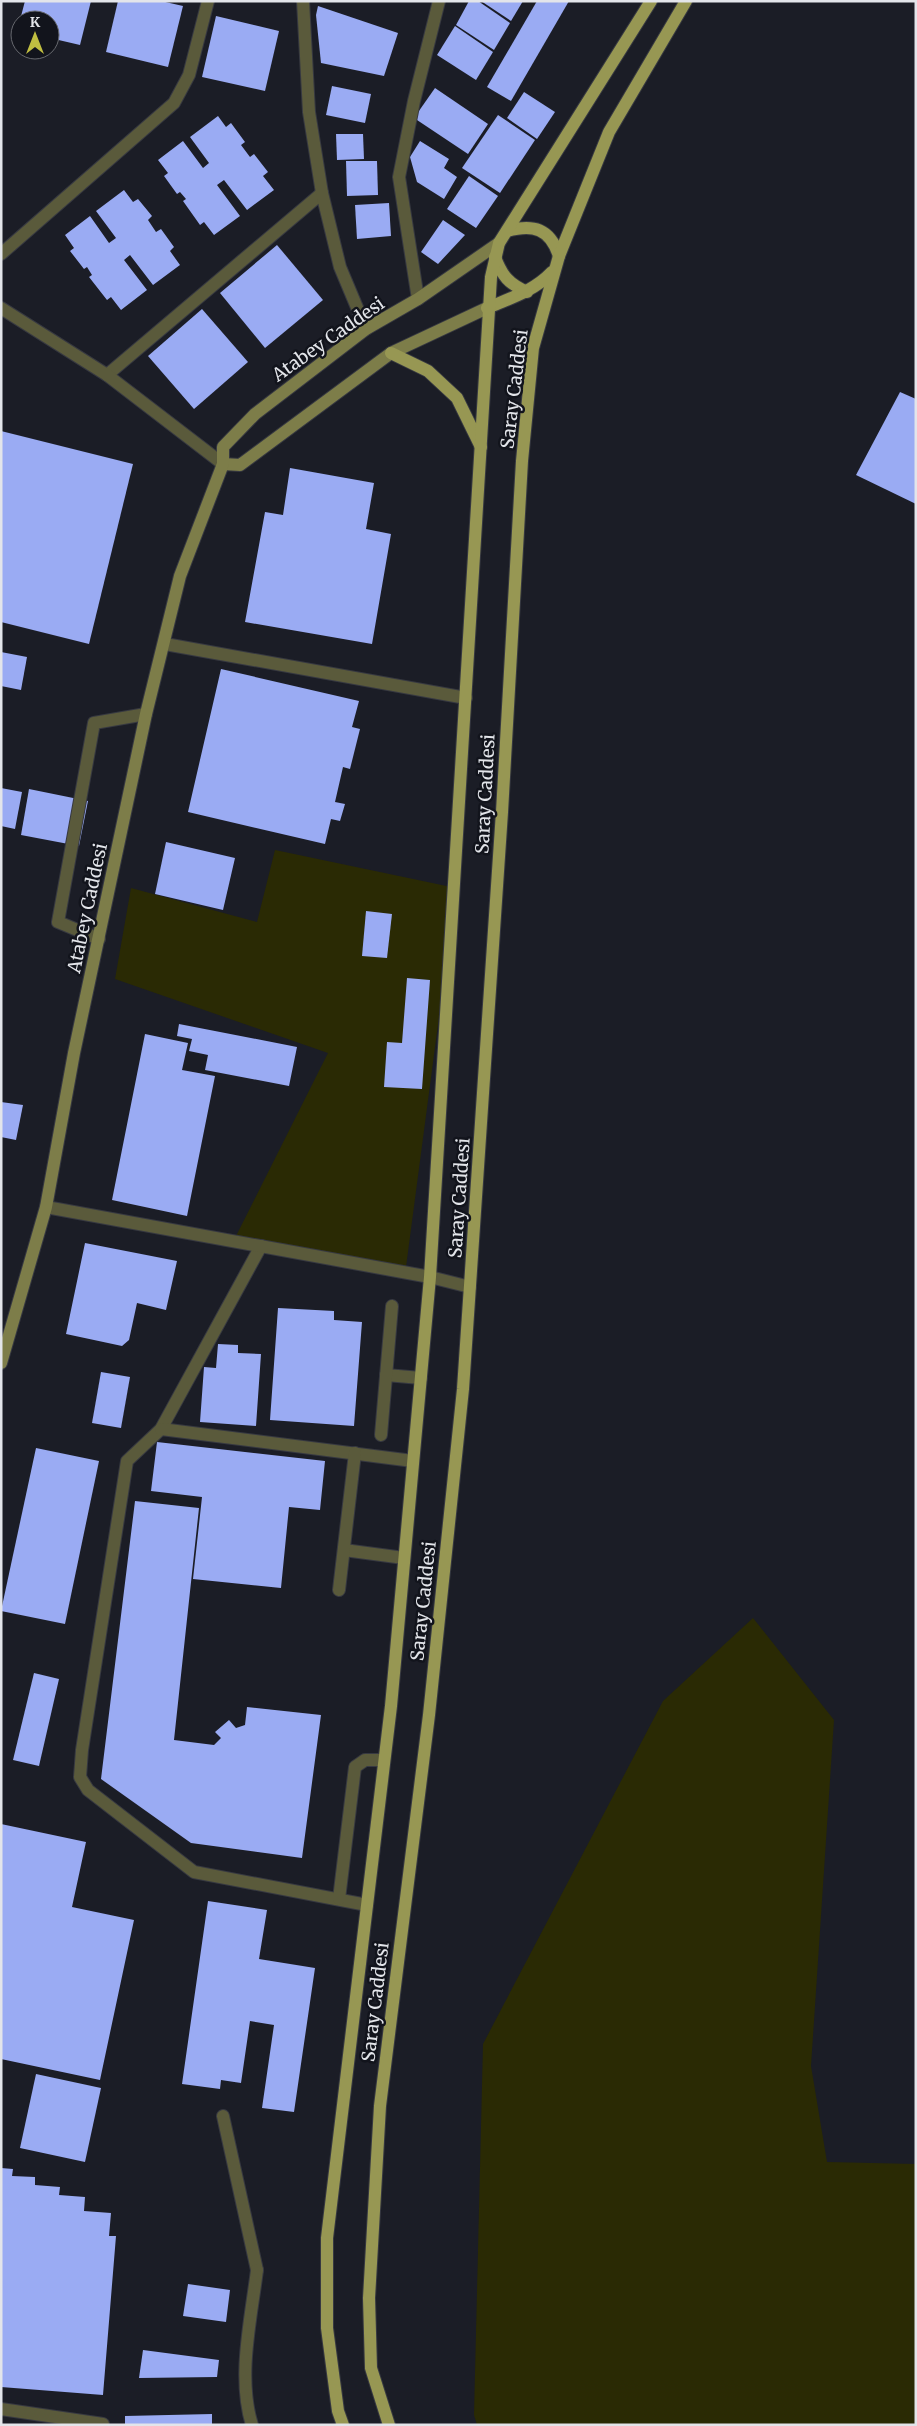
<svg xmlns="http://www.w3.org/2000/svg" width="917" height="2426" viewBox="0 0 917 2426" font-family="Merriweather,serif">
<rect width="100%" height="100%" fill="#1b1d26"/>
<!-- green -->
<g fill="#2a2a04">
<path d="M 275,850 L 456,888 L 406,1267 L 231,1246 L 328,1053 L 115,979 L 131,888 L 257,922 Z"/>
<path d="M 753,1618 L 834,1720 L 811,2066 L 827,2162 L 916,2164 L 916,2425 L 477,2425 L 474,2415 L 483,2044 L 663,1701 Z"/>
</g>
<!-- building -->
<g fill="#9aabf3">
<path d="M 25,1 L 91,1 L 80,45 L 50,38 L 50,20 L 20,20 Z"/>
<path d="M 118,1 L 161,1 L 183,6 L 168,67 L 106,52 Z"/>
<path d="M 469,1 L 478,1 L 510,23 L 494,50 L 456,25 Z"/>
<path d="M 481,1 L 523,1 L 511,21 Z"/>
<path d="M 537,1 L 569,1 L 511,101 L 487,87 Z"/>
<path d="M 318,6 L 398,33 L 384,76 L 321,63 L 316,15 Z"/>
<path d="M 216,16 L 279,31 L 265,91 L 202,77 Z"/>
<path d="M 455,26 L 493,52 L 476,80 L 437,55 Z"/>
<path d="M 332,86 L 371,94 L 365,123 L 326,115 Z"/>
<path d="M 435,88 L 488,124 L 468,154 L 414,118 Z"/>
<path d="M 524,92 L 555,112 L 537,139 L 507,118 Z"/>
<path d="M 498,115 L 535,140 L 500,193 L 462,168 Z"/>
<path d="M 218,116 L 226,127 L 231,123 L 245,142 L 241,145 L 250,157 L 254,154 L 268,172 L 263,176 L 274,190 L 247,210 L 224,180 L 217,185 L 240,216 L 214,235 L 204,222 L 200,225 L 183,201 L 186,199 L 180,192 L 177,194 L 164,176 L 168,173 L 158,160 L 183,141 L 203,168 L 209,163 L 190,137 Z"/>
<path d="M 336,134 L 363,134 L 364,159 L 337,160 Z"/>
<path d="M 420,141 L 449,159 L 444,168 L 457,177 L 444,199 L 417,182 L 410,157 Z"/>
<path d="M 346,161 L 377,161 L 378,195 L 347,196 Z"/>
<path d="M 469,176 L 498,196 L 476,228 L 447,209 Z"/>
<path d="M 124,190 L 133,202 L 138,199 L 152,216 L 148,220 L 156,232 L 161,229 L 174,247 L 170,251 L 180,265 L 153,285 L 130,255 L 124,260 L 147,290 L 121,310 L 111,297 L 107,300 L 89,277 L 92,275 L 87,267 L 84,269 L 70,251 L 74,248 L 65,235 L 90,216 L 109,243 L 116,238 L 96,211 Z"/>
<path d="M 389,203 L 391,236 L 357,239 L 355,205 Z"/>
<path d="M 443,220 L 465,235 L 438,264 L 421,252 Z"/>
<path d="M 277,245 L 323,300 L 265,348 L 220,293 Z"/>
<path d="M 202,309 L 248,362 L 194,409 L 148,356 Z"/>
<path d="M 900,392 L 916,399 L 916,504 L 856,475 Z"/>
<path d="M 1,431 L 133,464 L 89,644 L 1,622 Z"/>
<path d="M 290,468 L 374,483 L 366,529 L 391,534 L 372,644 L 245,622 L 265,512 L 283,515 Z"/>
<path d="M 1,652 L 27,657 L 21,690 L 1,686 Z"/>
<path d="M 221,669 L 359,701 L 352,727 L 360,729 L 350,769 L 343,767 L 335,802 L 345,804 L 340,821 L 331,819 L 325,844 L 188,812 Z"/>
<path d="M 1,788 L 22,792 L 15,829 L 1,826 Z"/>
<path d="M 29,789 L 88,801 L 79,846 L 21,835 Z"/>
<path d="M 166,842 L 235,858 L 223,910 L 155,894 Z"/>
<path d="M 366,911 L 392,914 L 387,958 L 362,956 Z"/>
<path d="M 407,978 L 430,980 L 422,1089 L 384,1087 L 387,1042 L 402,1043 Z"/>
<path d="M 179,1024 L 297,1047 L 289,1086 L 205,1070 L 208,1055 L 189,1051 L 192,1039 L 177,1036 Z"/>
<path d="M 145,1034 L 188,1043 L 182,1070 L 215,1076 L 187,1216 L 112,1200 Z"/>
<path d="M 1,1102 L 23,1105 L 16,1140 L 1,1137 Z"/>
<path d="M 85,1243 L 177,1261 L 166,1310 L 137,1303 L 129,1340 L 122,1346 L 66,1334 Z"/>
<path d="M 278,1308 L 334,1311 L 334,1320 L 362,1322 L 354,1426 L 270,1420 Z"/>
<path d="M 218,1344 L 238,1345 L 238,1353 L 261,1354 L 256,1426 L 200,1422 L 204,1367 L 216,1368 Z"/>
<path d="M 101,1372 L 130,1377 L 121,1428 L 92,1423 Z"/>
<path d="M 157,1442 L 325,1461 L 320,1510 L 289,1507 L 281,1588 L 193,1579 L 202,1497 L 151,1491 Z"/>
<path d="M 36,1448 L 99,1461 L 65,1624 L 1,1611 Z"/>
<path d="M 135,1501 L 199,1508 L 174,1740 L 214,1745 L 221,1738 L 215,1732 L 229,1720 L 236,1728 L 245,1725 L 247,1707 L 321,1715 L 302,1858 L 191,1843 L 101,1779 Z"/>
<path d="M 34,1673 L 59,1679 L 39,1766 L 13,1760 Z"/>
<path d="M 1,1824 L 86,1842 L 72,1907 L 134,1920 L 100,2080 L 1,2059 Z"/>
<path d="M 208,1901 L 267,1910 L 259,1959 L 315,1968 L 294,2112 L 262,2108 L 274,2025 L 250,2021 L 241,2083 L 221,2080 L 220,2089 L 182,2084 Z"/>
<path d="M 36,2074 L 101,2088 L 85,2162 L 20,2148 Z"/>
<path d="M 1,2168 L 13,2169 L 12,2176 L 35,2177 L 35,2185 L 60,2187 L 59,2195 L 85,2197 L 84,2211 L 111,2213 L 109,2236 L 116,2236 L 103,2395 L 1,2387 Z"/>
<path d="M 188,2284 L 230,2290 L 226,2322 L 183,2316 Z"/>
<path d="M 143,2350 L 219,2360 L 217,2377 L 139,2378 Z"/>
<path d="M 212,2414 L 212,2425 L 125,2425 L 125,2416 Z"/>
</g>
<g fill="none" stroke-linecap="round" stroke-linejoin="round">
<!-- lane casing -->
<g stroke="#373941" stroke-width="14">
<g id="lane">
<path d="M 1,254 L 174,103 L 189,75 L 208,1"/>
<path d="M 107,375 L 322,193"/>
<path d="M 99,939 L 58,922 L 94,723 L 146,714"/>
<path d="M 261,1246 L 161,1429 L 127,1461 L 82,1750 L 80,1777 L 88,1790 L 194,1872 L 367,1905"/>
<path d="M 386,1375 L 421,1378"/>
<path d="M 161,1429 L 413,1461"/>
<path d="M 381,1435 L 392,1306"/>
<path d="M 344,1550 L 404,1558"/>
<path d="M 339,1590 L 355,1453"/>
<path d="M 339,1899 L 355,1767 L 365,1760 L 384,1760"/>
<path d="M 223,2116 L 257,2270"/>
<path d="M 1,2409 L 103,2424"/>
</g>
</g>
<!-- street casing -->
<g stroke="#373941" stroke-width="14">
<g id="street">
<path d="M 303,1 L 309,112 L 322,193 L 340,267 L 366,329"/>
<path d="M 418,299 L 399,177 L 414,101 L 439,1"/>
<path d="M 1,308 L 107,375 L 223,464"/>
<path d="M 165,644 L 466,698"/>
<path d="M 46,1207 L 430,1277 L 470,1287"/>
<path d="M 252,2425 C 237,2377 251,2319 257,2270"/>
</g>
</g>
<!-- secondary casing -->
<g stroke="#373941" stroke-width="14">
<g id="secondary">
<path d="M 223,464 L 240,465 L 391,353 L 487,308"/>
<path d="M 1,1363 L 46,1207 L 74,1053 L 146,714 L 180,576 L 223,464 L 223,447 L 255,414 L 366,329 L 418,299 L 499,243"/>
</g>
</g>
<!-- primary casing -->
<g stroke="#373941" stroke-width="14">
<g id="primary">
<path d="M 507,231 C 533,224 550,228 559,256"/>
<path d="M 495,257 C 502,276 509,284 527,292"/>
<path d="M 487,308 C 511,298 534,291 552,272"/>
<path d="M 391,353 L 428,371 L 457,398 L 481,447"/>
<path d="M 343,2425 L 338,2411 L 327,2328 L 327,2238 L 391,1706 L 430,1277 L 491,277 L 499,243 L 651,1"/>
<path d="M 389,2425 L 371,2368 L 369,2298 L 380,2106 L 429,1715 L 463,1389 L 502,812 L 522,461 L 533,348 L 559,256 L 609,132 L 686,1"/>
</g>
</g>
<!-- lane -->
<use href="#lane" stroke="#5a5a3b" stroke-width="12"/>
<!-- street -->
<use href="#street" stroke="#5a5a3b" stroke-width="12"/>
<!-- secondary -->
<use href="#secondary" stroke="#7d7d49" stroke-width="12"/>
<!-- primary -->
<use href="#primary" stroke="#979753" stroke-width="12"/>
</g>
<g text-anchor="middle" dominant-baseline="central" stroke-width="5" stroke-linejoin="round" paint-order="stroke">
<!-- street labels -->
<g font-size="18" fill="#e3e5ea" stroke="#12141c">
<text transform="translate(328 339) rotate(-35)">Atabey Caddesi</text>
<text transform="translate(514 389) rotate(-83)">Saray Caddesi</text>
<text transform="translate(485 794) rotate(-87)">Saray Caddesi</text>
<text transform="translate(87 908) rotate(-78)">Atabey Caddesi</text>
<text transform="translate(459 1198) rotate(-86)">Saray Caddesi</text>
<text transform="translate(423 1601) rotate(-84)">Saray Caddesi</text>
<text transform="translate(375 2002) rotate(-83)">Saray Caddesi</text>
</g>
</g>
<!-- border -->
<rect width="917" height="2426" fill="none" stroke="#e3e5ea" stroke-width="5"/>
<!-- north arrow -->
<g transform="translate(35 35)"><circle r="24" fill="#12141c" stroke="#66686e"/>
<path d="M0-4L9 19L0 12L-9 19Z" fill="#c0be41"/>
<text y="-8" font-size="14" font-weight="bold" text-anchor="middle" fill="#e3e5ea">K</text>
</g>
</svg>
